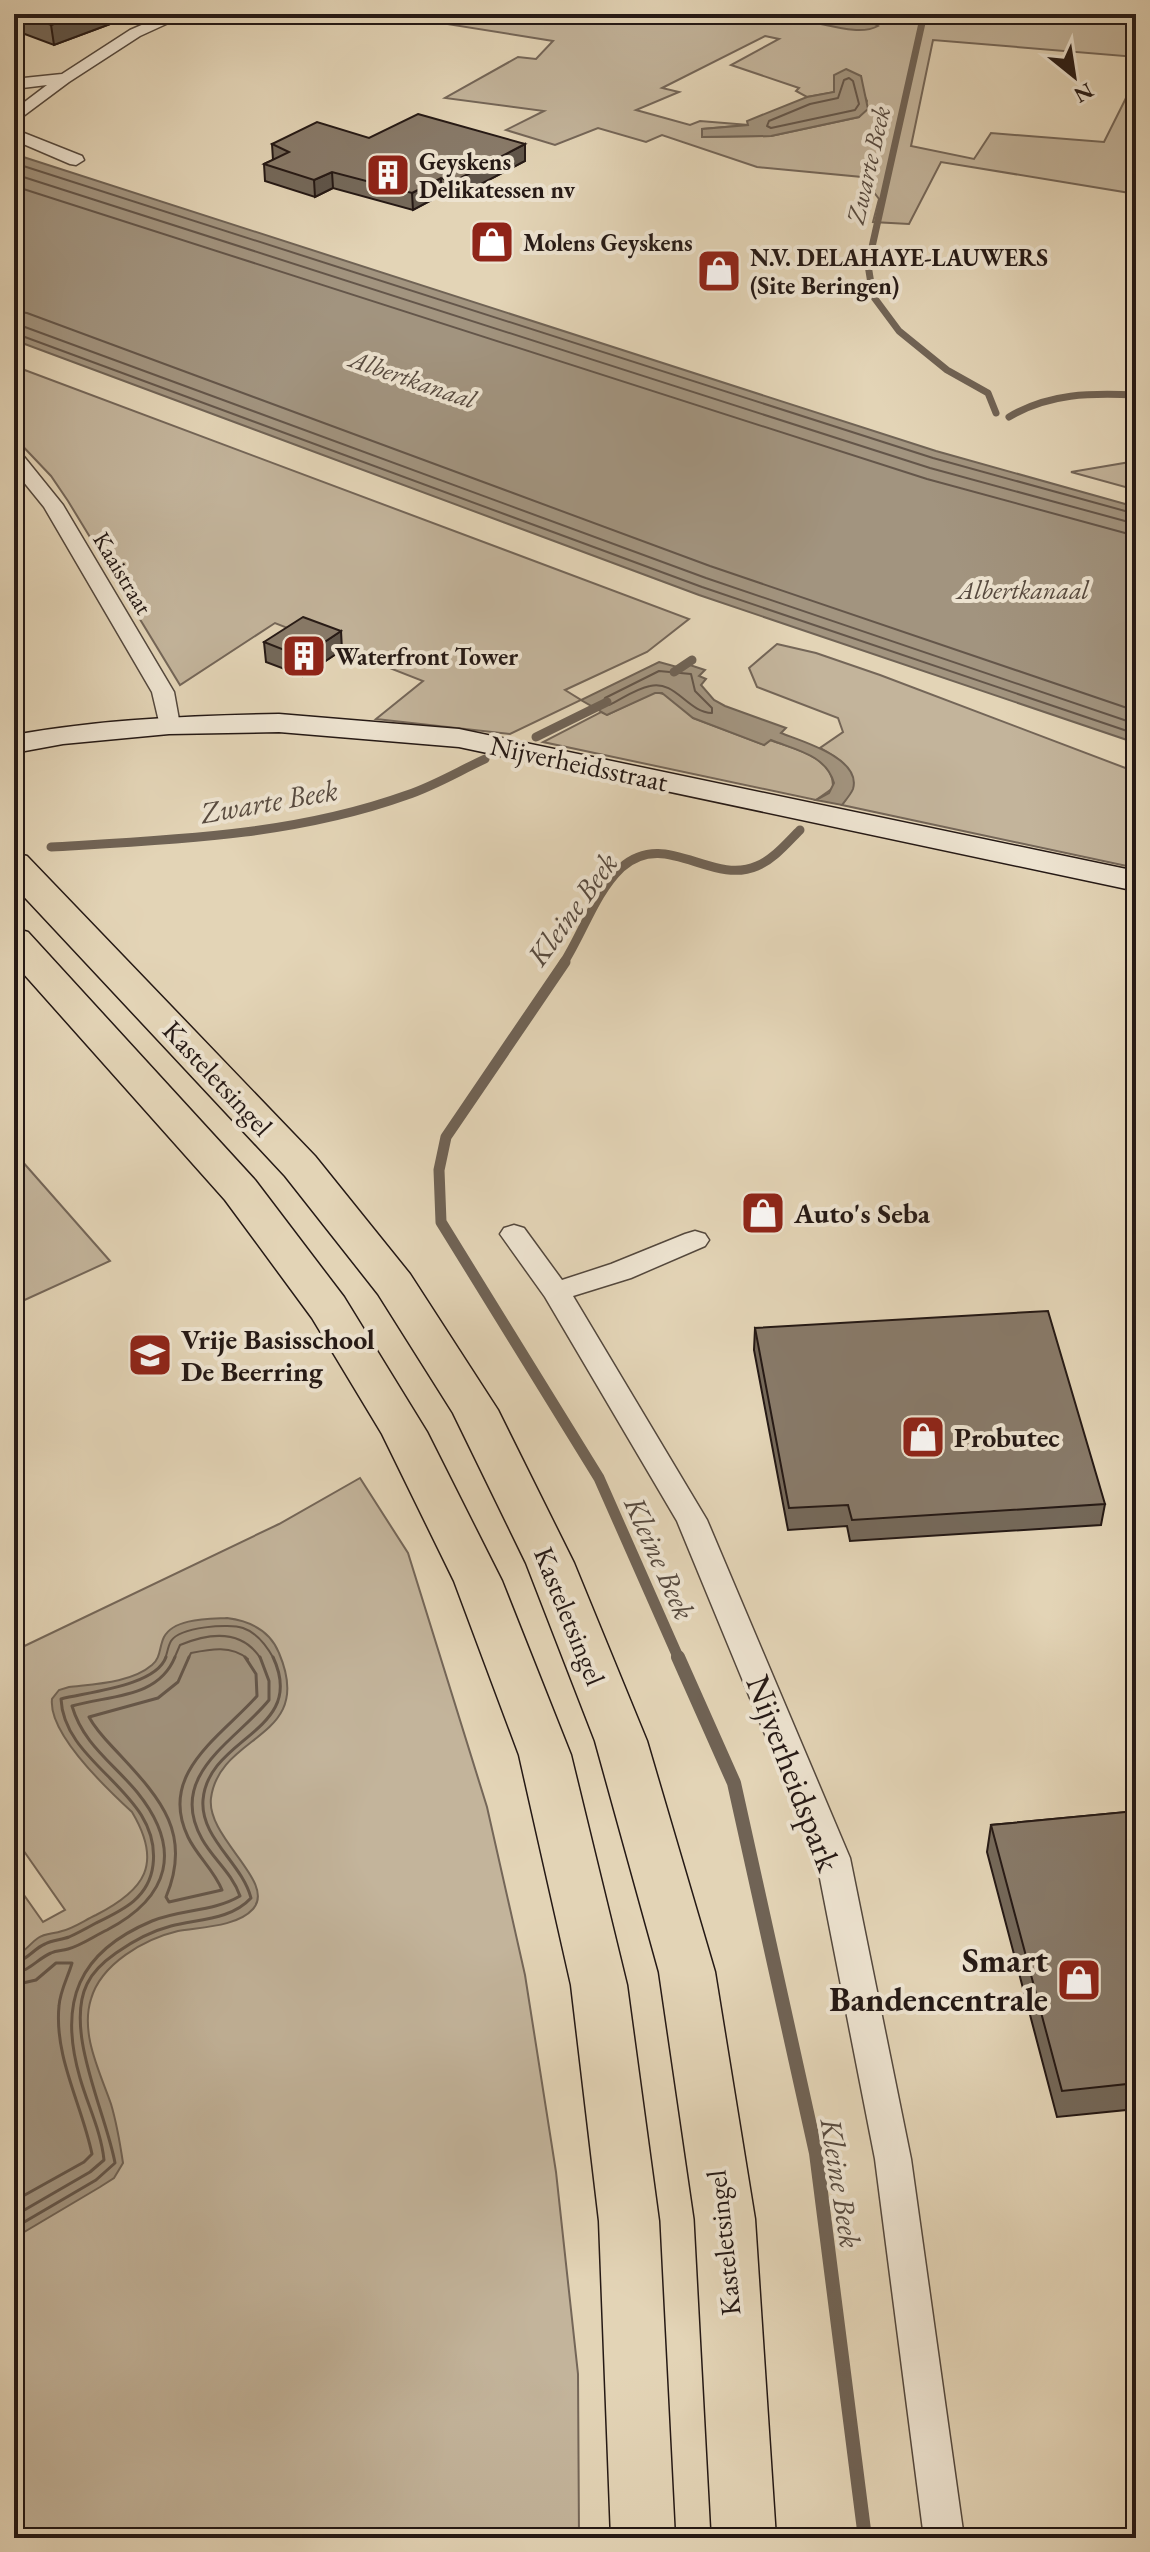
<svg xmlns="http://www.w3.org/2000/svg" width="1150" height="2552" viewBox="0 0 1150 2552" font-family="'EB Garamond',serif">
<rect width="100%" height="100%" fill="#e3d4b6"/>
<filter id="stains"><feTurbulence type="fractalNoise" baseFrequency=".0025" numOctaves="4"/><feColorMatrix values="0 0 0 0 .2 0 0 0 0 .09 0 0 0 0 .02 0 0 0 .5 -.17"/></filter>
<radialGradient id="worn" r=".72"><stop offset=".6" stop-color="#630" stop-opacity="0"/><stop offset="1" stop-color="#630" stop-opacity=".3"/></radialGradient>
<!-- green -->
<g fill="#c3b49b" stroke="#746658" stroke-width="2" fill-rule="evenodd">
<path d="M 463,14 L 825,14 L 813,22 L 877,14 L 1136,14 L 1136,57 L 933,40 L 911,146 L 974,159 L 991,133 L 1104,142 L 1136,78 L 1136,194 L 941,162 L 909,224 L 873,222 L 879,199 L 862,177 L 757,167 L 662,135 L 646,142 L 598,128 L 555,145 L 506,130 L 544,111 L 445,98 L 518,57 L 536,59 L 553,41 L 447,24 ZM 765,36 L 779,39 L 731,65 L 799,88 L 796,91 L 807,97 L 835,92 L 834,76 L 861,76 L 862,91 L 867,101 L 859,117 L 771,136 L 703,137 L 703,129 L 749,125 L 700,121 L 690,125 L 636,110 L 679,92 L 662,88 Z"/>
<path d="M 14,366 L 689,619 L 647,652 L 565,690 L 581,700 L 510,734 L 376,719 L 423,681 L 275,623 L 180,685 L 68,501 L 51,476 L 14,437 Z"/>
<path d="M 1136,461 L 1136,490 L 1071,472 Z"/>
<path d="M 777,644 L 816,653 L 880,675 L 1136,772 L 1136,868 L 842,805 C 862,776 848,763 820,748 L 843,732 L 838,718 L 757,687 L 749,668 Z"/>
<path d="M 655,692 L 668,695 L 693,718 L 764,745 L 770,740 C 794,749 835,757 833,788 L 816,800 L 543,742 L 601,712 L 607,715 Z"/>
<path d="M 14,1152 L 110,1261 L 18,1303 L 14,1299 Z"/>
<path d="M 360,1478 L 408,1553 L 487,1807 L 525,1975 L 556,2172 L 578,2374 L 579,2538 L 14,2538 L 14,1881 L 43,1922 L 65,1910 L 14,1837 L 14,1651 L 279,1524 Z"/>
</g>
<!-- water -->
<g fill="#a2947f" stroke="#706355" stroke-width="2">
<path d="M 825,14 L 877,14 L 865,18 L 878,26 C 860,36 830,25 811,22 Z"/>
<path d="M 846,69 L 861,76 L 868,109 L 859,117 L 771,136 L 702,137 L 702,129 L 748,125 L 747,121 L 807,97 L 834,92 L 834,75 Z"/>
<path d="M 14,154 L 936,451 L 1136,507 L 1136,743 L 699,595 L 14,340 Z"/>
<path d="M 659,662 L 677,667 L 684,663 L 705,670 L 699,676 L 706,679 L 701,685 L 714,700 L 725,706 L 786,728 L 781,733 C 801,741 862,758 853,789 C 851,794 845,801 842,805 L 816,800 L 829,793 L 834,783 C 826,755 796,750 771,740 L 764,745 L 693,718 L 662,693 L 655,693 L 607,715 L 581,700 Z"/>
<path d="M 227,1618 C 250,1621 270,1630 279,1653 C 316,1740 220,1732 211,1798 C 206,1838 277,1882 253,1909 C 237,1927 200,1927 178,1931 C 144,1939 101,1964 91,1999 C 80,2034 100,2072 111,2104 C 117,2124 120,2143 123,2163 L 114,2178 L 100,2187 L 14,2238 L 14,1956 C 26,1952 29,1944 38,1938 C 45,1933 54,1934 62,1931 C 74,1928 85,1920 96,1915 C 145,1890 163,1864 132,1812 C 108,1790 48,1734 52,1699 L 59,1690 L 69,1687 C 94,1684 131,1683 152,1665 C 161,1658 159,1647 164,1637 C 174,1618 209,1619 227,1618 Z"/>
</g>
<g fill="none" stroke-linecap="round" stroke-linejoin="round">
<!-- shore-far1 -->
<g stroke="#64564a" stroke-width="2">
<path d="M 849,78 L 853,81 L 859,104 L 855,110 L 771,128 L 767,126 L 769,121 L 810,104 L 838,98 L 844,80 Z"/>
<path d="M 14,163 L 933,458 L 1136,514"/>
<path d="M 14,174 L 930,468 L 1136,524"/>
<path d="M 14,186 L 927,479 L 1136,536"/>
<path d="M 14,311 L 27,313 L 710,566 L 1136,711"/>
<path d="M 14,323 L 706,578 L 1136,724"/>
<path d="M 14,333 L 702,587 L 1136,734"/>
<path d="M 659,671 L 691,674 L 695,691 L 712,708 L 712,713 C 687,712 676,680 650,686 C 635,689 622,699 609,705 L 603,703 L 605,698 Z"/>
<path d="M 165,1659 C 167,1654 168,1646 171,1641 C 180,1627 229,1623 243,1628 C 258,1633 267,1646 274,1659"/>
<path d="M 174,1659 L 180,1645 C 209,1633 242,1629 261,1659"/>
<path d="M 188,1659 L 191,1653 C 211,1649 231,1645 248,1659"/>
</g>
<!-- shore -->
<g stroke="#64564a" stroke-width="3">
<path d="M 189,1657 L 178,1682 L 158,1698 L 89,1717 C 97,1732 109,1743 120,1755 C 162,1800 192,1835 166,1897 L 169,1902 L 222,1890 C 214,1870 197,1856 188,1837 C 157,1773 222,1736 257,1696 L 256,1674 L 245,1657"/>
<path d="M 14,1963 C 28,1960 33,1949 45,1944 C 52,1940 61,1940 69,1937 C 78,1933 87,1928 96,1923 C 123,1910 149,1898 153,1865 C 162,1792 64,1766 61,1699 C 88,1692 156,1686 166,1657"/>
<path d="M 14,1973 C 30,1971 37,1959 51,1953 C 57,1950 62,1951 68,1949 C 82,1945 94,1936 107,1930 C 170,1897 183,1849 137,1792 C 113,1763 83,1744 72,1706 C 109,1695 158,1699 175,1657"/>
<path d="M 14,1985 L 36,1980 L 56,1963 L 72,1963 C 68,1977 60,1991 59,2006 C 54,2057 82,2105 92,2154 L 84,2162 L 14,2201"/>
<path d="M 14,2216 L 90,2172 L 104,2160 C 101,2131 88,2106 80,2078 C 58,2002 78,1952 152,1921 C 181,1909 213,1912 240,1896 C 232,1873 213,1859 202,1839 C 166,1775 236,1741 269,1700 L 269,1681 L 260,1657"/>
<path d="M 14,2228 L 96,2180 L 115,2163 C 106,2113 64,2031 87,1984 C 93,1971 106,1960 116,1953 C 133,1941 152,1931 171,1926 C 198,1919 231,1920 251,1898 C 242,1863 200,1838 203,1800 C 208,1736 308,1732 273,1657"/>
</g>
<!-- stream-far3 -->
<g stroke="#706355" stroke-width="7">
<path d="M 924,14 L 868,265 L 873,296 L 899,331 L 947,370 L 988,393 L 996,413"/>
<path d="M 1009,417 C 1049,393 1091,393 1136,395"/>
</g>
<!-- stream-far2 -->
<g stroke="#706355" stroke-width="9">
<path d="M 674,672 L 692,660"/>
<path d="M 536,737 L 607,702"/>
<path d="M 51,847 C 171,840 293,836 407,795 C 434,786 459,771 485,759"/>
<path d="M 563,964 C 583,933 595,893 621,868 C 665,828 711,886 757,866 C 774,859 787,843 800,830"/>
</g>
<!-- stream-far1 -->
<path stroke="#706355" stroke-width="11" d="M 565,962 L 446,1137 L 439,1170 L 441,1222 L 599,1478 L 679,1659"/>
<!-- stream -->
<path stroke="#706355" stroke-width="14" d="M 678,1657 L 734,1783 L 816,2153 L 865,2538"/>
<!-- street casing -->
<g stroke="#54483d" stroke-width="3">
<g id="street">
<path d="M 167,14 L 188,14 L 140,36 L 69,82 L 14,123 L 14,110 L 47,85 L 14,89 L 14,79 L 62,74 L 130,30 Z"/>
<path d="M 14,129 L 82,156 L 84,160 L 76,165 L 70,164 L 14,140 Z"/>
<path d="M 14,451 L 21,453 L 63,505 L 174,692 L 180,725 L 177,730 L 161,730 L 152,692 L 44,507 L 14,470 Z"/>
<path d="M 514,1225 L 524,1228 L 562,1280 L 611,1264 L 685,1234 L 695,1231 L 705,1234 L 709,1240 L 705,1246 L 631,1278 L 573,1296 L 707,1520 L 850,1858 L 911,2159 L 964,2538 L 924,2538 L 875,2159 L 816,1858 L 677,1521 L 545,1297 L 500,1234 L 504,1228 Z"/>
</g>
</g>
<!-- secondary casing -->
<g stroke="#251915" stroke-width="3">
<path id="secondary" d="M 279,714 L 459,729 L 1136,871 L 1136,891 L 459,747 L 279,732 L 169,734 L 63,744 L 14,753 L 14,735 C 102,719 190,716 279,714 Z"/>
</g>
<!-- primary casing -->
<g stroke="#251915" stroke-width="3">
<g id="primary">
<path d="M 14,853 L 27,856 L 315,1156 L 410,1274 L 498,1410 L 574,1563 L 647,1741 L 715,1972 L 755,2219 L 776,2538 L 712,2538 L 695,2219 L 659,1972 L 595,1741 L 526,1563 L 453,1413 L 378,1294 L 285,1176 L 14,886 Z"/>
<path d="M 14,928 L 28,932 L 255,1180 L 344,1297 L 427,1432 L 502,1581 L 571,1755 L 627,1985 L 659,2221 L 675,2538 L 611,2538 L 599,2221 L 571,1985 L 519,1755 L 454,1581 L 382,1434 L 312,1318 L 225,1200 L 14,963 Z"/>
</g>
</g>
<!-- street -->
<use href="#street" fill="#ede3d0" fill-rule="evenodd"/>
<!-- secondary -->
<use href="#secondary" fill="#ede3d0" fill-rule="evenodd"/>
<!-- primary -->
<use href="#primary" fill="#e3d4b6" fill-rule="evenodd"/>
</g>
<!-- wall -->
<g fill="#75695a" stroke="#251915" stroke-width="2">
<path d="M 14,14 L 137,14 L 54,45 L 14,30 Z"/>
<path d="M 369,138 L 525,144 L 525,161 L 454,198 L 441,195 L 413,210 L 333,188 L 315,197 L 265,181 L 264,164 L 273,160 L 272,144 Z"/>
<path d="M 264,642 L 342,650 L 303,676 L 266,662 Z"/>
<path d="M 755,1328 L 1105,1504 L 1101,1525 L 850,1541 L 847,1526 L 788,1530 L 754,1350 Z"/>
<path d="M 1136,1811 L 1136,2109 L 1057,2117 L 987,1852 L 991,1825 Z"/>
</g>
<!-- shaded-wall -->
<g fill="#5f554a" stroke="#251915" stroke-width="2">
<path d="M 82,14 L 137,14 L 54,45 L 51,25 Z"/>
<path d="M 525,144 L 525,161 L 454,198 L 453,182 Z"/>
<path d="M 332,172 L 333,188 L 315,197 L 314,180 Z"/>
<path d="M 441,178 L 441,195 L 413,210 L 412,193 Z"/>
<path d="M 341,631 L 342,650 L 303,676 L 302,657 Z"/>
</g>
<!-- building -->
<g fill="#887a69" stroke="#251915" stroke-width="2">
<path d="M 22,14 L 82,14 L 51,25 Z"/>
<path d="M 418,114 L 525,144 L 453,182 L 441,178 L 412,193 L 332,172 L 314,180 L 264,164 L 289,152 L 272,144 L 317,122 L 369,138 Z"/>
<path d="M 303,617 L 341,631 L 302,657 L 264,642 Z"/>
<path d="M 1048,1311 L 1105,1504 L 852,1520 L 848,1505 L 789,1508 L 755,1328 Z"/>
<path d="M 1136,1811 L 1136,2083 L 1062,2091 L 991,1825 Z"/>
</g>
<!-- icons -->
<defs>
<g id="building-square" transform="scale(2.3)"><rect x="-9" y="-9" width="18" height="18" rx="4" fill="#8f2418" stroke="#ede3d0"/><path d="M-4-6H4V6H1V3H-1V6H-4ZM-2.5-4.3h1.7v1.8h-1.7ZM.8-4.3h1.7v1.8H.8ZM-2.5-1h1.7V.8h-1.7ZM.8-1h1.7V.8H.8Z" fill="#fff"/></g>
<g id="shop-square" transform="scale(2.3)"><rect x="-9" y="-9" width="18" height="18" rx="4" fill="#8f2418" stroke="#ede3d0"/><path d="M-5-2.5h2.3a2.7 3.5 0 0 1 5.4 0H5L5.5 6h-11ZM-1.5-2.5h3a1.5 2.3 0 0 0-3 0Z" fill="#fff"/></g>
<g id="school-square" transform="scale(2.3)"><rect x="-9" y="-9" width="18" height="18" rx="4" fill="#8f2418" stroke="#ede3d0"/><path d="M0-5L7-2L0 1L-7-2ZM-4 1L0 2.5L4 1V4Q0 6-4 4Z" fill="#fff"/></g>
</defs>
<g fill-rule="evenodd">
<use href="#building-square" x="388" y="175"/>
<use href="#shop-square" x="492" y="242"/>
<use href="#shop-square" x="719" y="271"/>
<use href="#building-square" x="304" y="656"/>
<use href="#shop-square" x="763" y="1213"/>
<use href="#school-square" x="150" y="1355"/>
<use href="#shop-square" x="923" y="1437"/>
<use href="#shop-square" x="1079" y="1980"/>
</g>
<g text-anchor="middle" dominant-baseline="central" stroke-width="8" stroke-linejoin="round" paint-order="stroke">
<!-- far-poi labels -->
<g font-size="24" font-weight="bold" fill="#251915" stroke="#ede3d0" text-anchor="start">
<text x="419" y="161">Geyskens<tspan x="419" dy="28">Delikatessen nv</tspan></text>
<text x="523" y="242">Molens Geyskens</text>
<text x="750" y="257">N.V. DELAHAYE-LAUWERS<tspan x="750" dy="28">(Site Beringen)</tspan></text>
<text x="335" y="656">Waterfront Tower</text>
</g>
<!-- far-street labels -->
<g font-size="24" fill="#251915" stroke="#ede3d0">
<text transform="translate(123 573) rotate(59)">Kaaistraat</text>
</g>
<!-- far-water labels -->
<g font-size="26" font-style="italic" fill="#574a3f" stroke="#ede3d0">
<text transform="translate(868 165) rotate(-77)">Zwarte Beek</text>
<text transform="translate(413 379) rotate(19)">Albertkanaal</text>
<text x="1023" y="590">Albertkanaal</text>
</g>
<!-- street labels -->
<g font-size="28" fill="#251915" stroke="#ede3d0">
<text transform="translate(579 763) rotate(12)">Nijverheidsstraat</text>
<text transform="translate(218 1078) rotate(47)">Kasteletsingel</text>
<text transform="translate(570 1616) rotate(68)">Kasteletsingel</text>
<text transform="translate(723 2243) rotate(-96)">Kasteletsingel</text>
</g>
<!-- poi labels -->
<g font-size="28" font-weight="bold" fill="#251915" stroke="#ede3d0" text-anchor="start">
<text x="794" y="1213">Auto's Seba</text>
<text x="181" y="1339">Vrije Basisschool<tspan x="181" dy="32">De Beerring</tspan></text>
<text x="954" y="1437">Probutec</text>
</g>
<!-- water labels -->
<g font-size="30" font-style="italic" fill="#574a3f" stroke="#ede3d0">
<text transform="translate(269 801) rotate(-10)">Zwarte Beek</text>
<text transform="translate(572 909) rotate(-54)">Kleine Beek</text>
<text transform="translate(660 1558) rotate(66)">Kleine Beek</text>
<text transform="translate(841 2183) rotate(81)">Kleine Beek</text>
</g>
<!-- near-street labels -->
<g font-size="34" fill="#251915" stroke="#ede3d0">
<text transform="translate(794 1773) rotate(69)">Nijverheidspark</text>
</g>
<!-- near-poi labels -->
<g font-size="34" font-weight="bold" fill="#251915" stroke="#ede3d0" text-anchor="end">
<text x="1048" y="1960">Smart<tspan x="1048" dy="39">Bandencentrale</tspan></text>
</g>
</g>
<!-- margin -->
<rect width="1150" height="2552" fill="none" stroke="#e3d4b6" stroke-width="48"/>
<rect x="16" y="16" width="1118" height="2520" fill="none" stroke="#251915" stroke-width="4"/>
<rect x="24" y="24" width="1102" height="2504" fill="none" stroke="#251915" stroke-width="2"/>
<!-- north arrow -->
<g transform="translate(1074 76) rotate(150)" stroke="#ede3d0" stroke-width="6" paint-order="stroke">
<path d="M0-6L14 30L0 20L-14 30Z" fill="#251915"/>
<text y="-12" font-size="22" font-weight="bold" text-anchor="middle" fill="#251915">N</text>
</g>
<rect width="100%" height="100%" filter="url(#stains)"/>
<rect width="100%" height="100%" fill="url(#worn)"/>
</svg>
